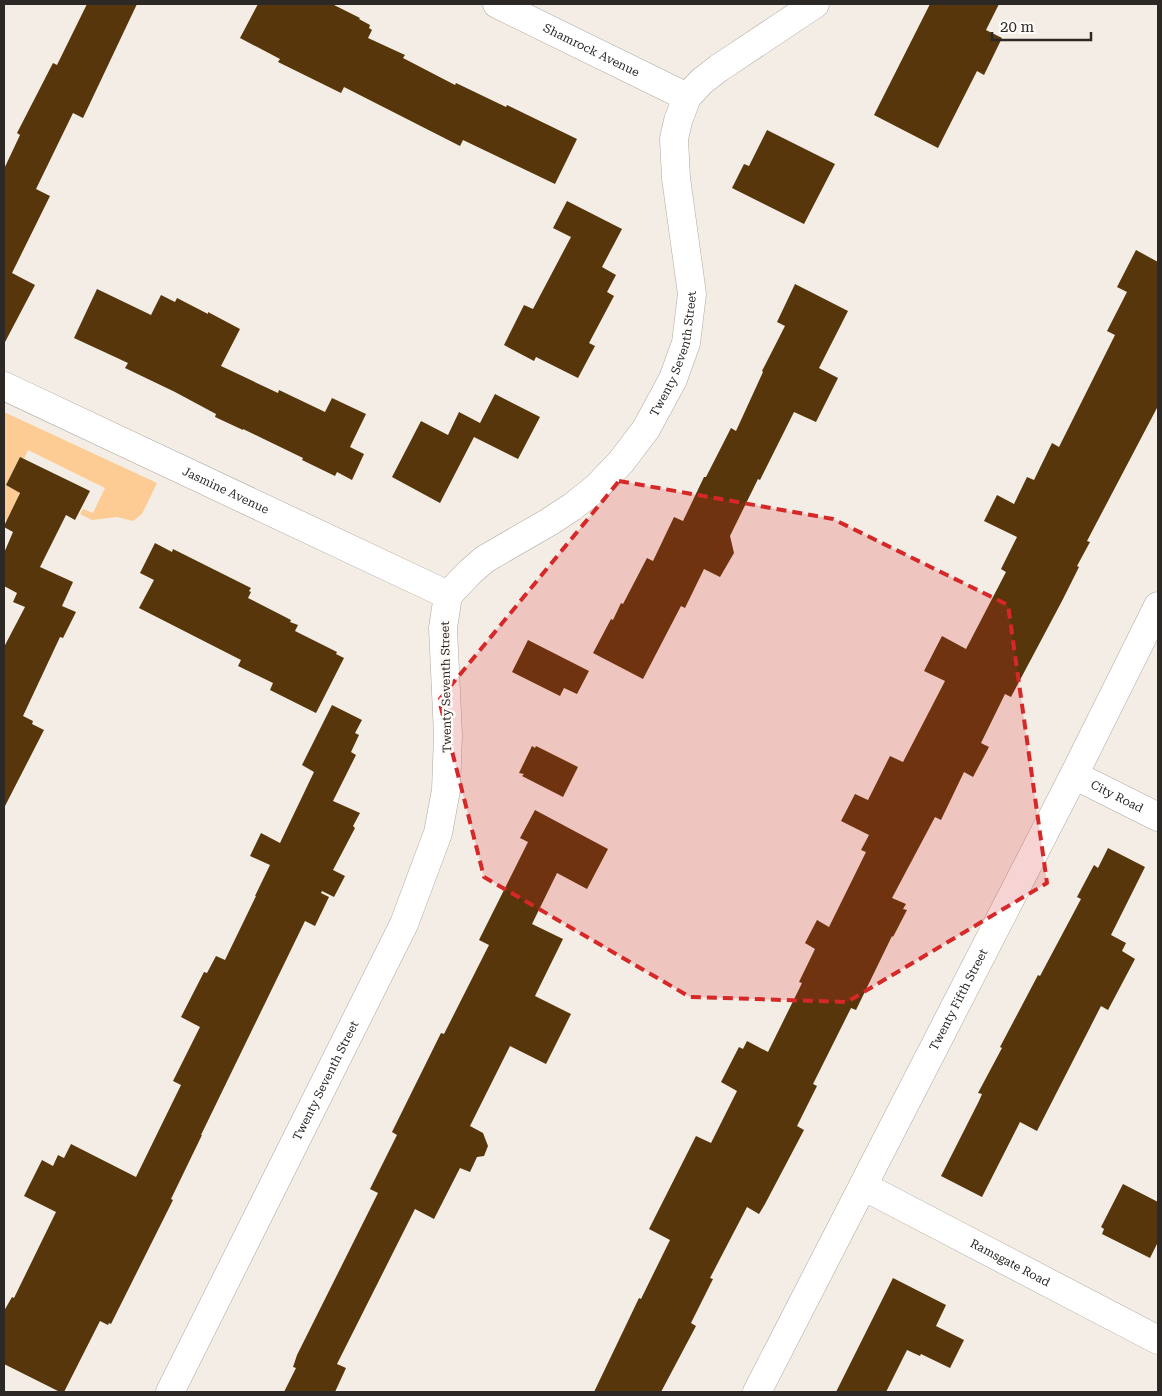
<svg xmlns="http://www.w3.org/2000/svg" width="1162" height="1396" viewBox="0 0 1162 1396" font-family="'Roboto Serif',serif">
<rect width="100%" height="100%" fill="#f4ede5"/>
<!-- green -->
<path fill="#fdcc94" d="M 4,412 L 157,483 L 142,514 L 133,521 L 117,517 L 92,520 L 80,514 L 83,509 L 93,513 L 105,488 L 28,450 L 24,459 L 20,457 L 6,485 L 19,492 L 18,498 L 7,520 L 4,519 Z"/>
<!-- building -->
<g fill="#56360a">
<path d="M 87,4 L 137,4 L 83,118 L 73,113 L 36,189 L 50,196 L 12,273 L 35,285 L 4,344 L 4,169 L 20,135 L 17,133 L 53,63 L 57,65 Z"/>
<path d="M 258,4 L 332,4 L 360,18 L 359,19 L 370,25 L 369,28 L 372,30 L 368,38 L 405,55 L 403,58 L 455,85 L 456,83 L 506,107 L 507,105 L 577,139 L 555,184 L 463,140 L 460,146 L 344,87 L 341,93 L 278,62 L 280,59 L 240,38 Z"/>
<path d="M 930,4 L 999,4 L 986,30 L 1002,38 L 984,75 L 977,71 L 938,148 L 874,115 Z"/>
<path d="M 767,130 L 835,164 L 804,224 L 732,188 L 744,164 L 749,166 Z"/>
<path d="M 567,201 L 622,229 L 602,267 L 616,275 L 607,292 L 614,296 L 589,343 L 595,346 L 578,378 L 536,357 L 534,361 L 504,345 L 524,305 L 533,309 L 571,237 L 553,228 Z"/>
<path d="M 1136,250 L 1158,262 L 1158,406 L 1087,541 L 1090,542 L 1077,566 L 1079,567 L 1062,601 L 1011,697 L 1005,694 L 981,743 L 989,747 L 973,777 L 964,772 L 941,820 L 935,817 L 892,898 L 906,904 L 903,909 L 907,910 L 893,937 L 892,936 L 856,1010 L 851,1008 L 813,1084 L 817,1086 L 797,1126 L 804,1130 L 765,1204 L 759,1214 L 747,1207 L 710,1278 L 713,1279 L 691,1323 L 696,1326 L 661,1392 L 594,1392 L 639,1298 L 641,1299 L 670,1240 L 649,1229 L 696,1136 L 711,1143 L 737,1091 L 721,1082 L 739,1047 L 743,1049 L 747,1041 L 768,1052 L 802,983 L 799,982 L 815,949 L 805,943 L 817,920 L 829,927 L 866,852 L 861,850 L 869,835 L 841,821 L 855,794 L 868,800 L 890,756 L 903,762 L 945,681 L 924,671 L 942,636 L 966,649 L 1006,572 L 1001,569 L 1017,537 L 984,521 L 997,495 L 1014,504 L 1027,477 L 1034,480 L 1052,443 L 1059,447 L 1115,335 L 1107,331 L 1127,292 L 1117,287 Z"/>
<path d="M 795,284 L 848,311 L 819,368 L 838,378 L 816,422 L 794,412 L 760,480 L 758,479 L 730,536 L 734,553 L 720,577 L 704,569 L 685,608 L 681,606 L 643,679 L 593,653 L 611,619 L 613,620 L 621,603 L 623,604 L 647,558 L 653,561 L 674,517 L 683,521 L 704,477 L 706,477 L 731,428 L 736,431 L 763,372 L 762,371 L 785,326 L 777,322 Z"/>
<path d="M 97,289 L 151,315 L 161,295 L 175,302 L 177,298 L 208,314 L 208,312 L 240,329 L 221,366 L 278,393 L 279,390 L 325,412 L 332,398 L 366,414 L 350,447 L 364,454 L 352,480 L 337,472 L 335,476 L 302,460 L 303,458 L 243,429 L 243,430 L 215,417 L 216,414 L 175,392 L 125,368 L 128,363 L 74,338 Z"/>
<path d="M 495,394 L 540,417 L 518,459 L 474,437 L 440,503 L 392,477 L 421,421 L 448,435 L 459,412 L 480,423 Z"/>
<path d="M 20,457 L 90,491 L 75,520 L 66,515 L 40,567 L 73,582 L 62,606 L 76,612 L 63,638 L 60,637 L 23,716 L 33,721 L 32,724 L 44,730 L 4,808 L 4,647 L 25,607 L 13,602 L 17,593 L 4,586 L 4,553 L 13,532 L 4,527 L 4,526 L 20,493 L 6,485 Z"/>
<path d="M 155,543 L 172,552 L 173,549 L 251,588 L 249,591 L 251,592 L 248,598 L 291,620 L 290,622 L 298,625 L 295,631 L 337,652 L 336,654 L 344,658 L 316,713 L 270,690 L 273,683 L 238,666 L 241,660 L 139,608 L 154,580 L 140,573 Z"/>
<path d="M 528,640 L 589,671 L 577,694 L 564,688 L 560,696 L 512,672 Z"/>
<path d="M 332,705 L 362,720 L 355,733 L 359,735 L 351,752 L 356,755 L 333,801 L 360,813 L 353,826 L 355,828 L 333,870 L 345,876 L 334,897 L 322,891 L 321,893 L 329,897 L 315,926 L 305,921 L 201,1135 L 202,1135 L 171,1199 L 173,1200 L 111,1324 L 109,1323 L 108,1325 L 100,1321 L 64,1392 L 60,1392 L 4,1364 L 4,1311 L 12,1297 L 14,1298 L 56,1212 L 24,1196 L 42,1160 L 53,1166 L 58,1155 L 64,1158 L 71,1144 L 136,1177 L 181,1085 L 173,1081 L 200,1027 L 181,1017 L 204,972 L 207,973 L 216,956 L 225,960 L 256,896 L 255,896 L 270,865 L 250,856 L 261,833 L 280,843 L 314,772 L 302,765 Z"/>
<path d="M 532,746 L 535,748 L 536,746 L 578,767 L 563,797 L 522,776 L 524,774 L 519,773 Z"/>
<path d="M 535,810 L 608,849 L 587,889 L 557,873 L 532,924 L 563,939 L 535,996 L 571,1014 L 546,1064 L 510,1046 L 470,1126 L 483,1133 L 488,1146 L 484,1156 L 477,1157 L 470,1172 L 460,1168 L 434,1219 L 415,1209 L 337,1364 L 346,1368 L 335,1392 L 284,1392 L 296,1368 L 293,1367 L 297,1355 L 378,1193 L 370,1189 L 397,1135 L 392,1132 L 441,1033 L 444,1034 L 489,945 L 479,940 L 528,842 L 520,838 Z"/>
<path d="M 1108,848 L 1145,867 L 1111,935 L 1126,943 L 1122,951 L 1135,959 L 1108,1010 L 1101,1006 L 1037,1131 L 1020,1122 L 982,1197 L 941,1176 L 979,1101 L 982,1094 L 978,1093 L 1002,1048 L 1000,1047 L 1038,975 L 1040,976 L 1081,899 L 1077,897 L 1094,865 L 1098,868 Z"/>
<path d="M 1123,1184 L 1158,1202 L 1158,1242 L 1150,1258 L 1102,1234 L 1104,1229 L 1101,1227 Z"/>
<path d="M 893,1278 L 946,1305 L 936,1326 L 964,1340 L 950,1368 L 921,1354 L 920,1356 L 907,1350 L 886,1392 L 836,1392 Z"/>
</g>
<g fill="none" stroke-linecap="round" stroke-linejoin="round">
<!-- minor casing -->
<g stroke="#afa8a1" stroke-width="29">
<g id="minor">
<path id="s1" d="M 497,4 L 687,97"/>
<path id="s2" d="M 4,386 L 448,595"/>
<path id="s3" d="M 1074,775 L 1158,817"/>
<path id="s4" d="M 863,1186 L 1158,1340"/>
<path id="s5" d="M 170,1392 L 404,924 L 438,833 L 446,790 L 448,735 L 443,628 L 448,595 L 470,572 L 485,559 L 549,522 L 572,507 L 596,488 L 621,462 L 646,429 L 673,379 L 686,343 L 692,294 L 676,178 L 674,139 L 678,121 L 687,97 L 702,81 L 719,68 L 815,4"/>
<path id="s6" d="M 757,1392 L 1074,775 L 1158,606"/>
</g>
</g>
<!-- minor -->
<use href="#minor" stroke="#fff" stroke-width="28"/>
</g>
<!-- marked area -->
<path fill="#d62828" fill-opacity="0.2" stroke="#d62828" stroke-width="4" stroke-dasharray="10 6" stroke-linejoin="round" d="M 619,481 L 833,519 L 1008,605 L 1047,883 L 847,1002 L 690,997 L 484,877 L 439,700 Z"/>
<g text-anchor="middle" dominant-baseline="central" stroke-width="5" stroke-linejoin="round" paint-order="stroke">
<!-- street labels -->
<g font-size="12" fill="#2b2825" stroke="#fefbf8">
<text stroke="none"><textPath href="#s1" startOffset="105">Shamrock Avenue</textPath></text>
<text stroke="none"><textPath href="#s5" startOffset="1202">Twenty Seventh Street</textPath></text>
<text stroke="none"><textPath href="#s2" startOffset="245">Jasmine Avenue</textPath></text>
<text transform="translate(446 687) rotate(-91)">Twenty Seventh Street</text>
<text stroke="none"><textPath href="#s3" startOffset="48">City Road</textPath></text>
<text stroke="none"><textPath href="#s6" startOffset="441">Twenty Fifth Street</textPath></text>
<text stroke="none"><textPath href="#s5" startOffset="348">Twenty Seventh Street</textPath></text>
<text stroke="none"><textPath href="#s4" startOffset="166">Ramsgate Road</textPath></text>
</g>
</g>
<!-- border -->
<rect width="1162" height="1396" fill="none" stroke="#2b2825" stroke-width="10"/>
<!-- scale -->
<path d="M992 32v8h99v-8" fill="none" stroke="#2b2825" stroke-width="2.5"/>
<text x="1000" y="32" font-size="15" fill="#2b2825" stroke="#fefbf8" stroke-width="4" paint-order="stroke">20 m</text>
</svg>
